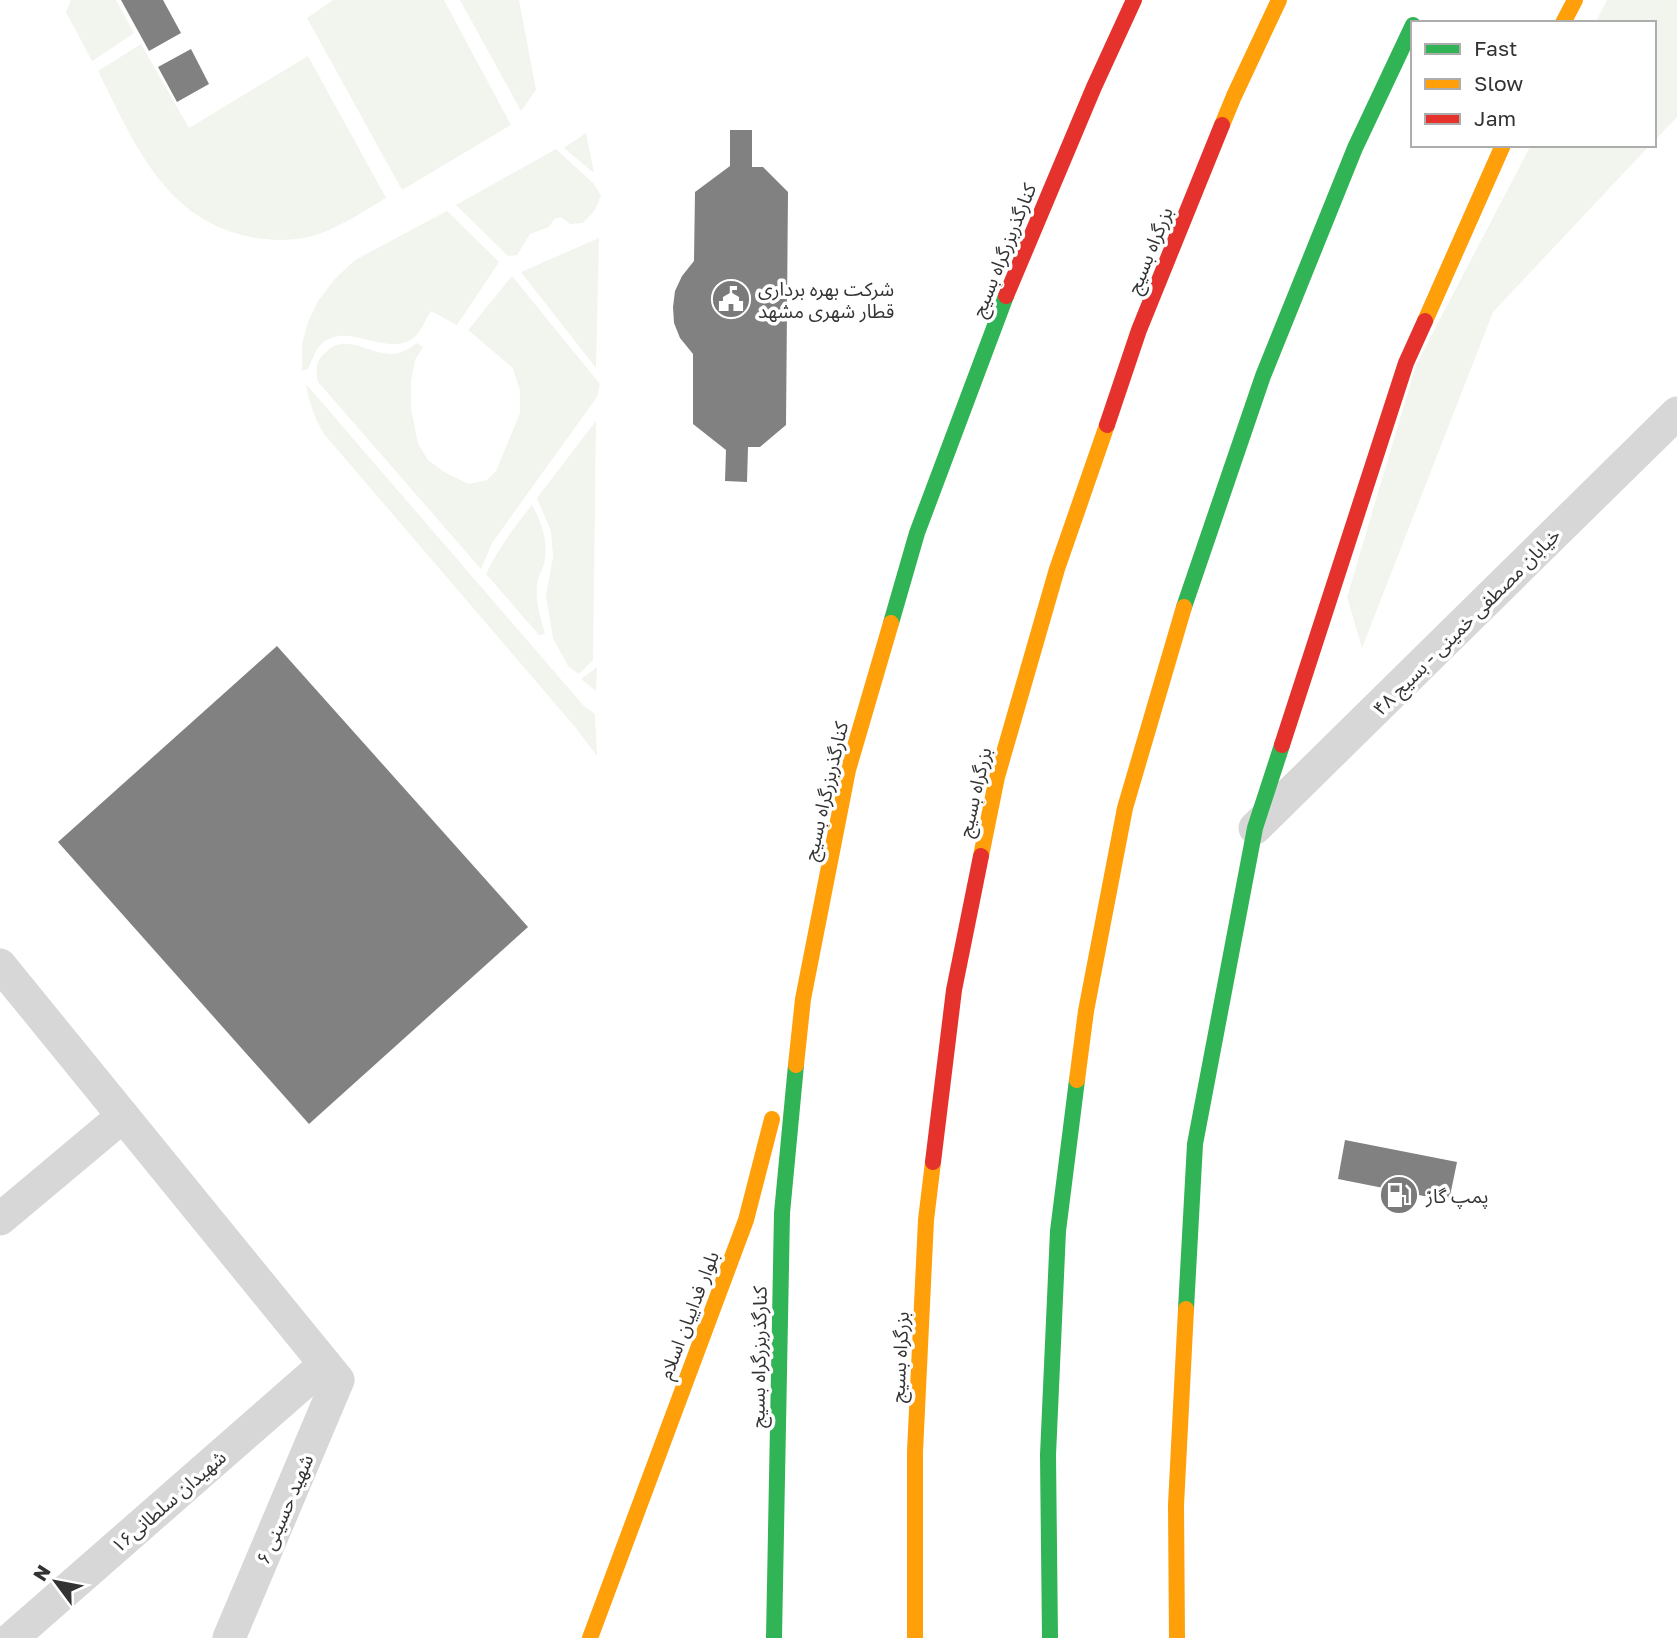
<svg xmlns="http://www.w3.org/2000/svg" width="1677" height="1638" viewBox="0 0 1677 1638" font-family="'Golos Text','Noto Sans Arabic',sans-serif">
<rect width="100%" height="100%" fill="#fff"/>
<!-- green -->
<g fill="#f1f5ed">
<path d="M 71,0 L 116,0 L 134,33 L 92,61 L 66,12 Z"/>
<path d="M 333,0 L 444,0 L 511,125 L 402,190 L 307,18 Z"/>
<path d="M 460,0 L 519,0 L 536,90 L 521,111 Z"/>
<path d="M 1607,0 L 1677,0 L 1677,117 L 1654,141 L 1654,23 L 1595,23 Z"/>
<path d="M 141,44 L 189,128 L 308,56 L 386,198 C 362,212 336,230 309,237 C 289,241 271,241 251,237 C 164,220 134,142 98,71 Z"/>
<path d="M 586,133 L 594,173 L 564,148 Z"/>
<path d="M 1531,145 L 1650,145 L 1493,312 L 1362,648 L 1347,597 L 1416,365 Z"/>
<path d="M 556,149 L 594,184 L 601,196 L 595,210 L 583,223 L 570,224 L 561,217 L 554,219 L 549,227 L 530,234 L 517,255 L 508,256 L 456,205 Z"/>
<path d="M 447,211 L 499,262 L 457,325 L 431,311 C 425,320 421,333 412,339 C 386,356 351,324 325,341 C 316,346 312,361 308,369 L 302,371 L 302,344 L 308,322 L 318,301 L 335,279 L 355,260 Z"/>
<path d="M 599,238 L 596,368 L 521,272 Z"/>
<path d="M 512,276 L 600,384 L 597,397 L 492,543 L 481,569 L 318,382 C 315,369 316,361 326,352 C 347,332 368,355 393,354 C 402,353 410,348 417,343 L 423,347 L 415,360 L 411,381 L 411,408 L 418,444 L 428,460 L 446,473 L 469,484 L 487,480 L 496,471 L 520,413 L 520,391 L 513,368 L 468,330 Z"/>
<path d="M 306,384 L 583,705 L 595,714 L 597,756 L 575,727 L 324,434 C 314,417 309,402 306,384 Z"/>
<path d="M 596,421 L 593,660 L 579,674 L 568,666 L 553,638 L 546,596 L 553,557 L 551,531 L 537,498 Z"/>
<path d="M 532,505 C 542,524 549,542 544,564 C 542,571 537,578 537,585 C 535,602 541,619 545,634 L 539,635 L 486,574 C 498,549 514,527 532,505 Z"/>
<path d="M 597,667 L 596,691 L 581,679 Z"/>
</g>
<!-- building -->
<g fill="#818181">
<path d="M 121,0 L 163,0 L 181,33 L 149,51 Z"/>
<path d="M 191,49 L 209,84 L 177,102 L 158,67 Z"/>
<path d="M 730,130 L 752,130 L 752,167 L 763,167 L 788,192 L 786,425 L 760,447 L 748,447 L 747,482 L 725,481 L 726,450 L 693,424 L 693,354 L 680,338 L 674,323 L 673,307 L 675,291 L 682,276 L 694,261 L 695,192 L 730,166 Z"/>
<path d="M 277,646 L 528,927 L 309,1124 L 58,842 Z"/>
<path d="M 1345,1140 L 1457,1162 L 1449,1201 L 1338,1179 Z"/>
</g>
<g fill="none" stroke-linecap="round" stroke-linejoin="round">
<!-- street -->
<g stroke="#d7d7d7" stroke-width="33">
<path d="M 1255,828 L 1677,413"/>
<path d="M 0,965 L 338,1380 L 229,1638"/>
<path d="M 0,1219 L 123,1116"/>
<path d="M 12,1638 L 325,1364"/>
</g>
<!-- fast -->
<g stroke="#30b455" stroke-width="16">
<path d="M 1184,607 L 1263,376 L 1355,148 L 1413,25"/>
<path d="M 891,623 L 917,533 L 1006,296"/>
<path d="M 1186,1309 L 1195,1144 L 1255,828 L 1282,745"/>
<path d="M 774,1638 L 782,1213 L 796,1065"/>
<path d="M 1050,1638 L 1048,1455 L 1058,1231 L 1077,1080"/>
</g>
<!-- slow -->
<g stroke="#ff9f0a" stroke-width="16">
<path d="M 1563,23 L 1575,0"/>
<path d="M 1222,125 L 1234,96 L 1279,0"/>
<path d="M 1425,321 L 1503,145"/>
<path d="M 981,856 L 997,777 L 1057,569 L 1107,425"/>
<path d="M 796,1065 L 803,999 L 848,770 L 891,623"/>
<path d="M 1077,1080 L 1086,1011 L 1125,808 L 1184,607"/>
<path d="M 590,1638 L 746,1220 L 772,1119"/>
<path d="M 915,1638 L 915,1452 L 926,1220 L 933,1162"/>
<path d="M 1177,1638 L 1176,1505 L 1186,1309"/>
</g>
<!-- jam -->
<g stroke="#e5322d" stroke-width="16">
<path d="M 1006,296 L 1094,87 L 1134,0"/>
<path d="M 1107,425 L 1139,330 L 1222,125"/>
<path d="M 1282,745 L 1406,363 L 1425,321"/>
<path d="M 933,1162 L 954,990 L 981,856"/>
</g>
</g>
<!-- icons -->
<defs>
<g id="civic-disc" transform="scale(2.0125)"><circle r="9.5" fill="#7a7a7a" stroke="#fff"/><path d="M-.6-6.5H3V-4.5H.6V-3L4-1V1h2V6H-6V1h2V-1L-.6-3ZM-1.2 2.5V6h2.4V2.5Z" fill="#fff"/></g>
<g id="fuel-disc" transform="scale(2.0125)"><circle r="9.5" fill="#7a7a7a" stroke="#fff"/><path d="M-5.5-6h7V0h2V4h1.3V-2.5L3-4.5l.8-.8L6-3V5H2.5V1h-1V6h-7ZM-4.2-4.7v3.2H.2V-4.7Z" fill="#fff"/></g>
</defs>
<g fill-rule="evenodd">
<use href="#civic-disc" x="731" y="299"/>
<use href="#fuel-disc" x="1399" y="1195"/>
</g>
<g text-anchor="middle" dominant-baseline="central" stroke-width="7" stroke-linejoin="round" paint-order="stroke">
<!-- street labels -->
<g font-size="19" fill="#333" stroke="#fff">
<text transform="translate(1003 250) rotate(-68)">کنارگذربزرگراه بسیج</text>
<text transform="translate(1149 250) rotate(-68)">بزرگراه بسیج</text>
<text transform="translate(1466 621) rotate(-45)">خیابان مصطفی خمینی - بسیج ۴۸</text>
<text transform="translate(825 791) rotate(-77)">کنارگذربزرگراه بسیج</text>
<text transform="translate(974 792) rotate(-77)">بزرگراه بسیج</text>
<text transform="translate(688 1315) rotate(-69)">بلوار فداییان اسلام</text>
<text transform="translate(758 1357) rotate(-89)">کنارگذربزرگراه بسیج</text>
<text transform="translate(899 1357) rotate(-87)">بزرگراه بسیج</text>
<text transform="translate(168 1501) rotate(-41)">شهیدان سلطانی۱۶</text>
<text transform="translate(284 1509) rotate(-67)">شهید حسینی ۶</text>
</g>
<!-- poi labels -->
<g font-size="19" fill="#333" stroke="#fff" text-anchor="start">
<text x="758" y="288">شرکت بهره برداری<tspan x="758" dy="22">قطار شهری مشهد</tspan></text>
<text x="1426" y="1195">پمپ گاز</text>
</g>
</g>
<!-- legend -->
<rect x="1411" y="21" width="245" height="126" fill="#ffffff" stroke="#adadad" stroke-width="2"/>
<rect x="1425" y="44" width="35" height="10" fill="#30b455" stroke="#adadad" stroke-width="2"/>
<text x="1474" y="56" font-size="21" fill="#333333">Fast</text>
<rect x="1425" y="79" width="35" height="10" fill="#ff9f0a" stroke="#adadad" stroke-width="2"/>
<text x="1474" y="91" font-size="21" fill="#333333">Slow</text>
<rect x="1425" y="114" width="35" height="10" fill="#e5322d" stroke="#adadad" stroke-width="2"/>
<text x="1474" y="126" font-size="21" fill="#333333">Jam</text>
<!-- north arrow -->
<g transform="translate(56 1582) rotate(302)" stroke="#ffffff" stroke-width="5" paint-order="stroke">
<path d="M0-5L12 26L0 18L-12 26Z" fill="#333333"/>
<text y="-10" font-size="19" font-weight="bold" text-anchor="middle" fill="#333333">N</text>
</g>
</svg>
